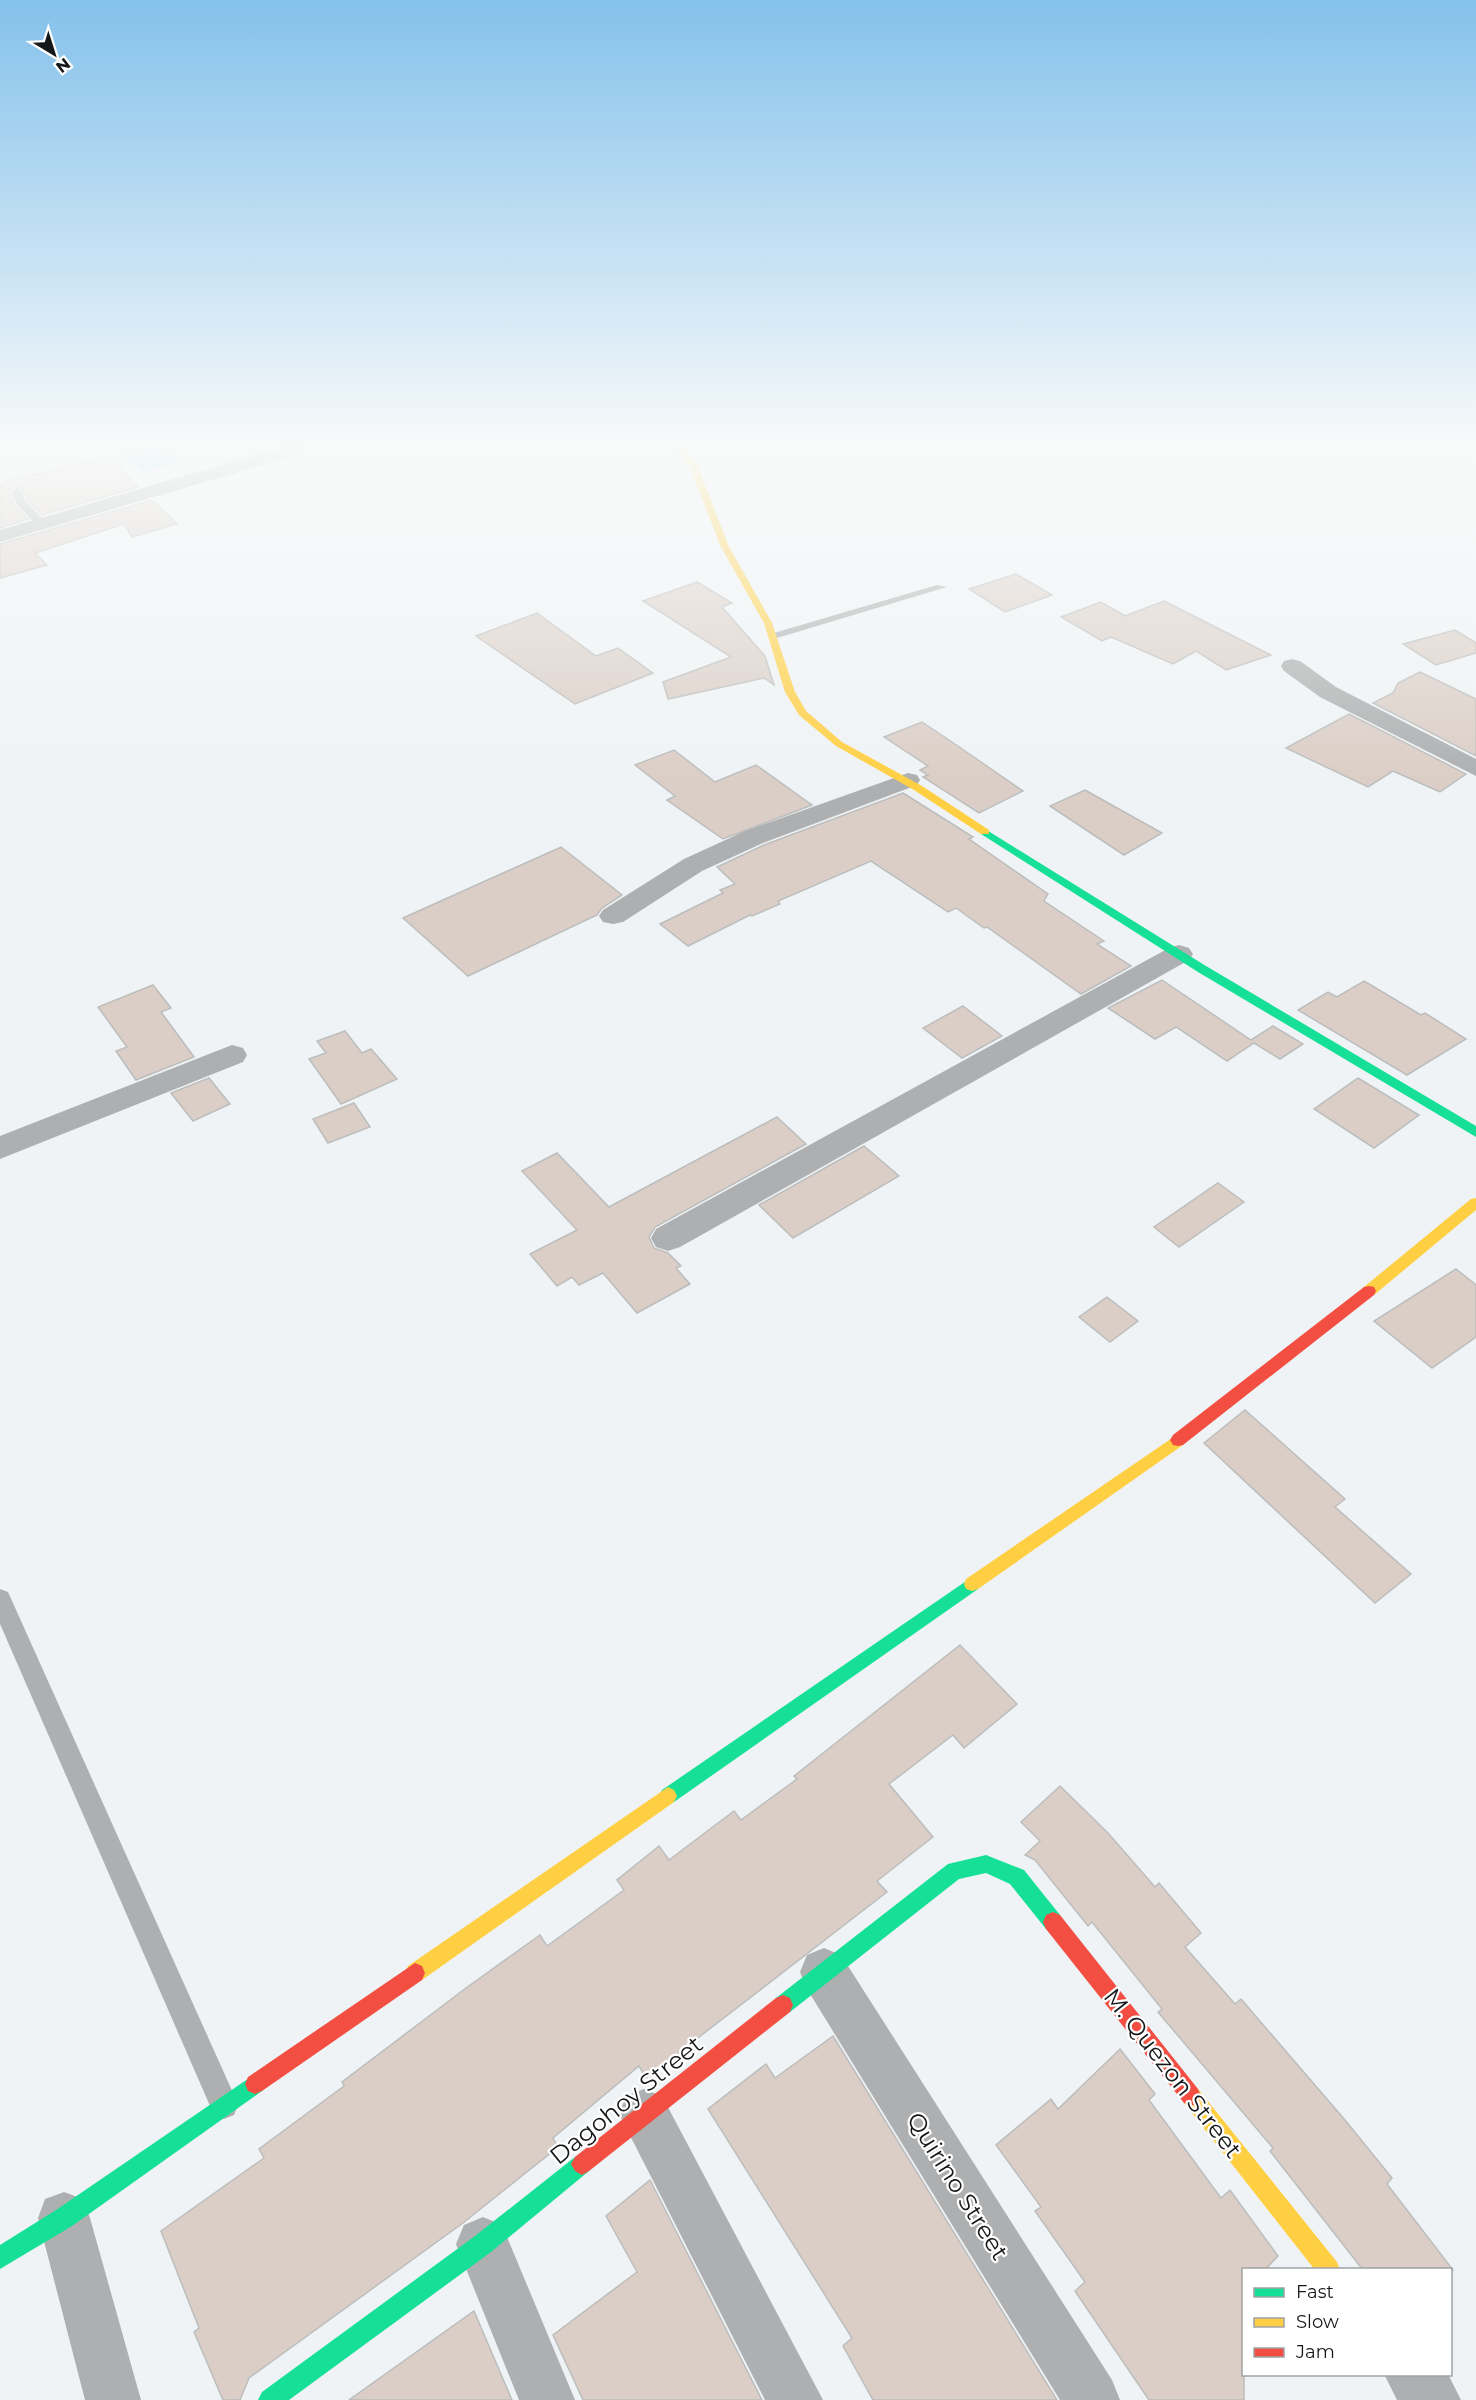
<svg xmlns="http://www.w3.org/2000/svg" width="1476" height="2400" viewBox="0 0 1476 2400" font-family="Montserrat,sans-serif">
<rect width="100%" height="100%" fill="#f0f3f5"/>
<!-- water -->
<path fill="#8fd4ef" d="M 157,446 L 180,461 L 144,472 L 120,455 Z"/>
<!-- building -->
<g fill="#dbcec6" stroke="#bcbdbd" stroke-width="1.5">
<path d="M 107,457 L 138,487 L 42,515 L 27,500 L 23,489 L 16,486 L 10,490 L 14,505 L 28,519 L 0,528 L 0,483 Z"/>
<path d="M 152,500 L 177,524 L 132,537 L 124,524 L 41,551 L 35,553 L 47,565 L 0,578 L 0,544 Z"/>
<path d="M 1016,574 L 1052,595 L 1005,612 L 969,589 Z"/>
<path d="M 697,582 L 732,603 L 722,607 L 765,656 L 774,685 L 764,678 L 668,699 L 663,682 L 731,657 L 643,601 Z"/>
<path d="M 1164,601 L 1271,655 L 1226,670 L 1196,651 L 1173,664 L 1111,637 L 1102,641 L 1061,617 L 1101,602 L 1125,616 Z"/>
<path d="M 537,613 L 596,656 L 618,648 L 653,673 L 575,704 L 476,636 Z"/>
<path d="M 1455,630 L 1476,643 L 1476,653 L 1436,665 L 1403,644 Z"/>
<path d="M 1420,672 L 1476,699 L 1476,756 L 1373,703 L 1393,693 L 1398,683 Z"/>
<path d="M 1349,714 L 1466,774 L 1440,792 L 1393,771 L 1368,787 L 1286,748 Z"/>
<path d="M 922,722 L 952,742 L 1023,791 L 979,813 L 923,777 L 928,775 L 920,770 L 928,766 L 884,737 Z"/>
<path d="M 674,750 L 715,782 L 756,765 L 812,805 L 723,839 L 667,800 L 675,796 L 635,765 Z"/>
<path d="M 1085,790 L 1162,833 L 1124,855 L 1050,806 Z"/>
<path d="M 903,793 L 973,837 L 969,839 L 1048,894 L 1044,901 L 1104,941 L 1097,944 L 1131,966 L 1081,994 L 987,927 L 984,928 L 956,908 L 948,912 L 871,861 L 778,901 L 780,904 L 752,916 L 750,915 L 688,946 L 660,924 L 723,893 L 720,890 L 735,884 L 717,867 L 764,845 Z"/>
<path d="M 561,847 L 622,895 L 602,908 L 597,915 L 468,976 L 403,918 Z"/>
<path d="M 1162,980 L 1251,1040 L 1273,1026 L 1303,1044 L 1280,1059 L 1254,1043 L 1227,1061 L 1176,1027 L 1155,1039 L 1108,1008 Z"/>
<path d="M 1364,981 L 1421,1015 L 1425,1013 L 1466,1039 L 1407,1075 L 1298,1010 L 1328,992 L 1337,997 Z"/>
<path d="M 153,985 L 171,1008 L 161,1012 L 194,1057 L 136,1080 L 116,1051 L 127,1047 L 98,1007 Z"/>
<path d="M 963,1006 L 1002,1036 L 962,1058 L 923,1028 Z"/>
<path d="M 345,1031 L 362,1053 L 371,1049 L 397,1079 L 341,1104 L 309,1059 L 326,1053 L 317,1041 Z"/>
<path d="M 209,1078 L 230,1104 L 193,1121 L 171,1093 Z"/>
<path d="M 1358,1078 L 1419,1115 L 1374,1148 L 1314,1109 Z"/>
<path d="M 354,1103 L 370,1127 L 328,1143 L 313,1119 Z"/>
<path d="M 777,1117 L 806,1144 L 655,1227 L 649,1237 L 654,1248 L 668,1253 L 681,1266 L 676,1268 L 690,1284 L 637,1313 L 603,1273 L 579,1285 L 572,1277 L 557,1286 L 530,1254 L 577,1230 L 522,1171 L 557,1153 L 609,1207 Z"/>
<path d="M 864,1146 L 899,1176 L 793,1238 L 759,1205 Z"/>
<path d="M 1218,1183 L 1244,1202 L 1179,1247 L 1154,1227 Z"/>
<path d="M 1456,1269 L 1476,1285 L 1476,1337 L 1432,1368 L 1374,1321 Z"/>
<path d="M 1107,1297 L 1138,1321 L 1110,1342 L 1079,1317 Z"/>
<path d="M 1245,1410 L 1345,1499 L 1335,1507 L 1411,1574 L 1375,1603 L 1204,1443 Z"/>
<path d="M 960,1645 L 1017,1704 L 964,1748 L 953,1735 L 889,1784 L 933,1837 L 877,1881 L 887,1892 L 646,2078 L 639,2066 L 553,2138 L 558,2147 L 463,2223 L 249,2378 L 240,2400 L 223,2400 L 194,2332 L 199,2328 L 161,2231 L 264,2158 L 259,2149 L 344,2086 L 342,2082 L 466,1988 L 540,1935 L 547,1946 L 624,1890 L 617,1880 L 659,1846 L 669,1860 L 734,1811 L 741,1820 L 797,1779 L 794,1776 Z"/>
<path d="M 1060,1786 L 1108,1833 L 1155,1887 L 1159,1883 L 1201,1933 L 1185,1947 L 1235,2004 L 1241,1999 L 1345,2120 L 1392,2178 L 1387,2184 L 1453,2270 L 1363,2270 L 1270,2151 L 1273,2148 L 1158,2012 L 1162,2009 L 1092,1922 L 1088,1926 L 1035,1860 L 1025,1855 L 1040,1841 L 1021,1822 Z"/>
<path d="M 833,2036 L 1057,2400 L 873,2400 L 843,2346 L 852,2338 L 708,2109 L 766,2064 L 775,2078 Z"/>
<path d="M 1120,2049 L 1155,2094 L 1149,2100 L 1221,2198 L 1230,2190 L 1278,2256 L 1265,2270 L 1244,2270 L 1244,2400 L 1149,2400 L 1075,2291 L 1085,2282 L 1035,2211 L 1041,2207 L 996,2145 L 1051,2099 L 1058,2109 Z"/>
<path d="M 650,2180 L 762,2400 L 583,2400 L 553,2335 L 637,2272 L 606,2216 Z"/>
<path d="M 474,2311 L 512,2400 L 349,2400 Z"/>
</g>
<g fill="none" stroke-linecap="round" stroke-linejoin="round">
<!-- lane -->
<g fill="#aeafb0" fill-rule="evenodd">
<path d="M 17,488 L 22,491 L 25,501 L 45,521 L 45,525 L 37,525 L 16,504 L 12,491 Z"/>
<path d="M 937,585 L 947,587 L 777,638 L 767,635 Z"/>
<path d="M 0,1589 L 8,1592 L 234,2095 L 238,2105 L 234,2115 L 224,2119 L 214,2115 L 0,1624 Z"/>
</g>
<!-- street -->
<g fill="#aeafb0" fill-rule="evenodd">
<path d="M 293,444 L 300,446 L 302,450 L 300,454 L 0,542 L 0,530 Z"/>
<path d="M 1292,659 L 1300,661 L 1336,687 L 1476,759 L 1476,776 L 1320,697 L 1284,671 L 1281,666 L 1284,661 Z"/>
<path d="M 908,773 L 917,775 L 920,780 L 917,785 L 763,843 L 702,871 L 623,922 L 613,924 L 603,922 L 599,916 L 603,910 L 684,859 L 745,831 Z"/>
<path d="M 1179,945 L 1189,948 L 1193,954 L 1189,960 L 680,1247 L 668,1251 L 656,1247 L 651,1238 L 656,1229 L 1169,948 Z"/>
<path d="M 232,1045 L 243,1048 L 247,1055 L 243,1062 L 0,1159 L 0,1136 Z"/>
<path d="M 824,1948 L 841,1955 L 1112,2380 L 1120,2400 L 1060,2400 L 807,1989 L 800,1972 L 807,1955 Z"/>
<path d="M 644,2089 L 662,2096 L 823,2400 L 765,2400 L 619,2114 L 626,2096 Z"/>
<path d="M 64,2192 L 83,2199 L 90,2218 L 141,2400 L 85,2400 L 38,2218 L 45,2199 Z"/>
<path d="M 483,2217 L 502,2225 L 575,2400 L 519,2400 L 456,2244 L 464,2225 Z"/>
<path d="M 1384,2374 L 1448,2374 L 1461,2400 L 1397,2400 Z"/>
</g>
<!-- fast -->
<g fill="#16e098" fill-rule="evenodd">
<path d="M 985,829 L 1206,966 L 1476,1126 L 1476,1137 L 1198,972 L 981,834 L 981,830 Z"/>
<path d="M 972,1577 L 978,1579 L 980,1584 L 978,1589 L 674,1802 L 668,1805 L 662,1802 L 659,1796 L 662,1790 Z"/>
<path d="M 986,1855 L 1024,1870 L 1060,1915 L 1063,1922 L 1060,1929 L 1053,1932 L 1046,1929 L 1010,1884 L 986,1873 L 959,1879 L 790,2012 L 783,2015 L 776,2012 L 773,2005 L 776,1998 L 948,1864 Z"/>
<path d="M 255,2074 L 262,2077 L 265,2084 L 262,2091 L 72,2226 L 0,2269 L 0,2245 L 56,2210 Z"/>
<path d="M 582,2153 L 589,2157 L 593,2164 L 589,2171 L 491,2252 L 289,2400 L 258,2400 L 262,2392 L 475,2236 L 575,2157 Z"/>
</g>
<!-- slow -->
<g fill="#ffcf43" fill-rule="evenodd">
<path d="M 672,444 L 680,444 L 697,464 L 729,547 L 772,623 L 795,692 L 806,711 L 842,742 L 922,786 L 989,830 L 989,834 L 981,834 L 914,790 L 836,746 L 799,715 L 785,692 L 764,623 L 721,547 L 689,465 Z"/>
<path d="M 1476,1198 L 1476,1210 L 1374,1295 L 1364,1295 L 1362,1291 L 1364,1287 L 1471,1199 Z"/>
<path d="M 1178,1434 L 1183,1435 L 1186,1440 L 1183,1445 L 978,1589 L 972,1591 L 966,1589 L 964,1584 L 966,1579 Z"/>
<path d="M 668,1787 L 674,1790 L 677,1796 L 674,1802 L 422,1980 L 415,1983 L 408,1980 L 405,1973 L 408,1966 Z"/>
<path d="M 1191,2086 L 1198,2089 L 1337,2262 L 1340,2270 L 1315,2270 L 1184,2103 L 1181,2096 L 1184,2089 Z"/>
</g>
<!-- jam -->
<g fill="#f24e42" fill-rule="evenodd">
<path d="M 1369,1286 L 1374,1287 L 1376,1291 L 1374,1295 L 1183,1445 L 1178,1446 L 1173,1445 L 1170,1440 L 1173,1435 L 1364,1287 Z"/>
<path d="M 1053,1912 L 1060,1915 L 1198,2089 L 1201,2096 L 1198,2103 L 1191,2106 L 1184,2103 L 1046,1929 L 1043,1922 L 1046,1915 Z"/>
<path d="M 415,1963 L 422,1966 L 425,1973 L 422,1980 L 262,2091 L 255,2094 L 248,2091 L 245,2084 L 248,2077 Z"/>
<path d="M 783,1995 L 790,1998 L 793,2005 L 790,2012 L 589,2171 L 582,2175 L 575,2171 L 571,2164 L 575,2157 L 776,1998 Z"/>
</g>
</g>
<!-- sky -->
<linearGradient id="sky" x2="0" y2="1"><stop stop-color="#84c1eb"/><stop offset="0.57" stop-color="#f8fafa"/><stop offset="1" stop-color="#f8fafa" stop-opacity="0"/></linearGradient>
<rect width="1476" height="780" fill="url(#sky)"/>
<g text-anchor="middle" dominant-baseline="central" stroke-width="4.5" stroke-linejoin="round" paint-order="stroke">
<!-- near-street labels -->
<g font-size="24" fill="#151718" stroke="#fff">
<text transform="translate(1173 2073) rotate(52)">M. Quezon Street</text>
<text transform="translate(626 2100) rotate(-39)">Dagohoy Street</text>
<text transform="translate(958 2186) rotate(58)">Quirino Street</text>
</g>
</g>
<!-- legend -->
<rect x="1242" y="2268" width="210" height="108" fill="#ffffff" stroke="#a1a2a3" stroke-width="1.5"/>
<rect x="1254" y="2288" width="30" height="9" fill="#16e098" stroke="#a1a2a3" stroke-width="1.5"/>
<text x="1296" y="2298" font-size="18" fill="#151718">Fast</text>
<rect x="1254" y="2318" width="30" height="9" fill="#ffcf43" stroke="#a1a2a3" stroke-width="1.5"/>
<text x="1296" y="2328" font-size="18" fill="#151718">Slow</text>
<rect x="1254" y="2348" width="30" height="9" fill="#f24e42" stroke="#a1a2a3" stroke-width="1.5"/>
<text x="1296" y="2358" font-size="18" fill="#151718">Jam</text>
<!-- north arrow -->
<g transform="translate(54 54) rotate(142)" stroke="#ffffff" stroke-width="4.5" paint-order="stroke">
<path d="M0-4.5L10 22L0 15L-10 22Z" fill="#151718"/>
<text y="-9" font-size="16" font-weight="bold" text-anchor="middle" fill="#151718">N</text>
</g>
</svg>
